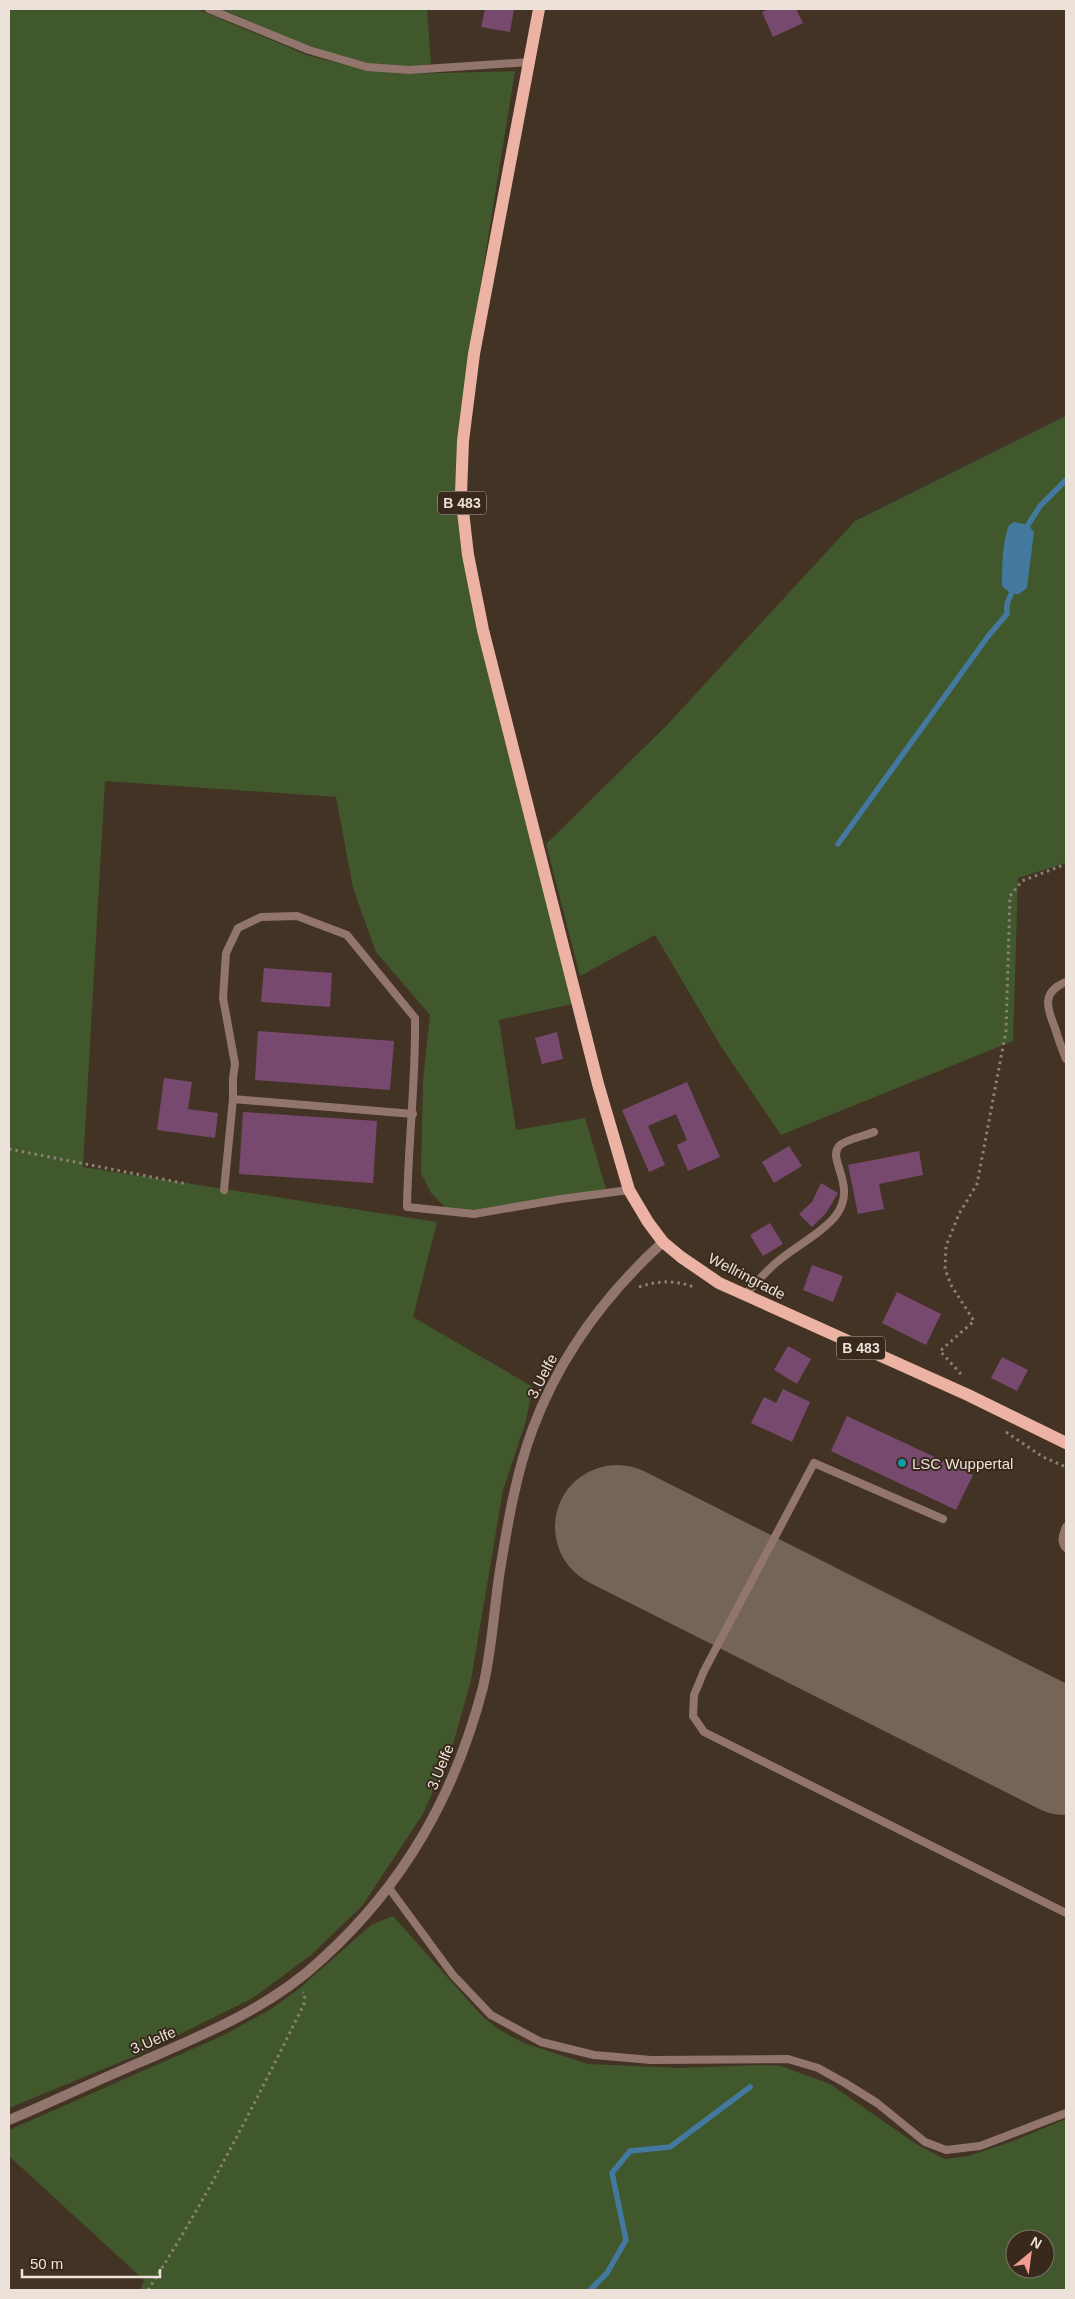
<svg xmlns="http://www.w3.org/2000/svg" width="1075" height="2299" viewBox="0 0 1075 2299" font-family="Helvetica,sans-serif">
<rect width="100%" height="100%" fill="#433325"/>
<!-- green -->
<g fill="#40582b" fill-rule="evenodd">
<path d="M 9,9 L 197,9 L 307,55 L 365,70 L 403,74 L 515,71 L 470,351 L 457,492 L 572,1004 L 499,1020 L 516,1130 L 585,1118 L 606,1189 L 473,1210 L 447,1209 L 431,1193 L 421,1173 L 423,1081 L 430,1015 L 376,952 L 353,888 L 336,797 L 105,781 L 83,1167 L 437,1222 L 413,1317 L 533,1387 L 525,1424 L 503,1490 L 471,1680 L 452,1748 L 423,1814 L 362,1906 L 311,1955 L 253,1998 L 140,2054 L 9,2108 Z"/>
<path d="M 221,9 L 427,9 L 431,64 C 421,65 410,67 400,67 C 345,66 272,30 221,9 Z"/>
<path d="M 1066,416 L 1066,863 L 1018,878 L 1013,1041 L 781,1135 L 722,1048 L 655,935 L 580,976 L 546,844 L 667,725 L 855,521 Z"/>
<path d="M 393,1916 L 466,1998 L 483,2017 L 498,2029 L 524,2043 L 588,2064 L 679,2068 L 760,2065 L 781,2066 L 830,2084 L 916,2144 L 945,2159 L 969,2156 L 1013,2141 L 1066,2119 L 1066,2290 L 140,2290 L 144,2280 L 9,2156 L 9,2130 L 224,2035 L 271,2009 L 300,1988 L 371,1925 ZM 1015,2239 L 1045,2239 L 1045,2269 L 1015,2269 Z"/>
</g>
<!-- water -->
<path fill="#43789f" d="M 1014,522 L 1028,525 L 1034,532 L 1027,588 L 1019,594 L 1011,594 L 1002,586 C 1002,566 1002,543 1009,525 Z"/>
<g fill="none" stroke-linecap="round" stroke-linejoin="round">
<!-- stream -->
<g stroke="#43789f" stroke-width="5.5">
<path d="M 1028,525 L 1040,506 L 1066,480"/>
<path d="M 838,844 L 989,635 L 1007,614 L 1007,604 L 1011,594"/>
<path d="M 590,2290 L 607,2273 L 626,2240 L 612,2173 L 630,2151 L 670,2147 L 750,2087"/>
</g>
<!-- runway -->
<path stroke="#746558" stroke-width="124" d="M 617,1527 L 1066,1753"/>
</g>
<!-- building -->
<g fill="#78496f">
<path d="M 485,9 L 514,9 L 510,32 L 481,27 Z"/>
<path d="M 769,9 L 796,9 L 803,23 L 773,37 L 762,12 Z"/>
<path d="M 264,968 L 332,973 L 330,1007 L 261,1002 Z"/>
<path d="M 258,1031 L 394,1041 L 390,1090 L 255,1080 Z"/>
<path d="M 557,1032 L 563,1059 L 542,1064 L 535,1038 Z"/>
<path d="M 164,1078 L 192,1082 L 188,1109 L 218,1113 L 215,1138 L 157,1130 Z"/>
<path d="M 687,1082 L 720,1157 L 688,1171 L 677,1145 L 687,1140 L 676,1114 L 648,1126 L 665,1165 L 649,1172 L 622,1110 Z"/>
<path d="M 243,1112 L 377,1121 L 373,1183 L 239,1174 Z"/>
<path d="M 789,1146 L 802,1166 L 774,1183 L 762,1162 Z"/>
<path d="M 919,1151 L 923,1175 L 879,1184 L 884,1209 L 858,1214 L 848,1165 Z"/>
<path d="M 821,1183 L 838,1193 L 826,1213 L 812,1227 L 799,1214 L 812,1202 Z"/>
<path d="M 770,1223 L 783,1244 L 763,1256 L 750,1235 Z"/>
<path d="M 812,1265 L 843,1276 L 833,1302 L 803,1290 Z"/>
<path d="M 897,1292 L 941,1314 L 926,1345 L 882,1323 Z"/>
<path d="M 788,1346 L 811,1359 L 797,1384 L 774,1370 Z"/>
<path d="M 1002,1357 L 1028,1370 L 1017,1391 L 991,1378 Z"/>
<path d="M 783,1389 L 810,1402 L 792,1442 L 751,1423 L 764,1397 L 776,1403 Z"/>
<path d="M 847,1416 L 973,1475 L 956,1510 L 831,1451 Z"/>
</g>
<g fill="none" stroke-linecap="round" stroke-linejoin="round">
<!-- path -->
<g stroke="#8d8074" stroke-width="3" stroke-dasharray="2.5 4" stroke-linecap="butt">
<path d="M 9,1149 L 188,1184"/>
<path d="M 639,1287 C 659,1280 677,1280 696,1288"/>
<path d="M 961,1374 L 940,1351 L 974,1321 L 951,1285 L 945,1269 L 946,1246 L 959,1214 L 977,1184 L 1006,1031 L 1010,896 L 1022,881 L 1066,864"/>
<path d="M 1006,1432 L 1043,1457 L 1066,1467"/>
<path d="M 148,2290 C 207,2199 256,2101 304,2004 L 305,1994 L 303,1992"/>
</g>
<!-- service -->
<g stroke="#92766e" stroke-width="8">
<path d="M 209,9 L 309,50 L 367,67 L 409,70 L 529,62"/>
<path d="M 1066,982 C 1041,992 1047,1008 1055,1028 C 1058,1038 1062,1049 1066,1059"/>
<path d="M 413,1114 L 233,1099 L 233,1078 L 235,1064 L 223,998 L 226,953 L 238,928 L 261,917 L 297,916 L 347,935 L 415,1018 C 416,1081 408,1144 407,1207 L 474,1214 L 561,1199 L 629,1190"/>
<path d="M 224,1190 L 233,1099"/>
<path d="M 745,1295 C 755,1284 765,1272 777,1262 C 793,1248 825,1231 837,1214 C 857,1185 827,1160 839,1146 C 846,1139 865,1136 874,1132"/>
<path d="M 943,1519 L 814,1463 L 704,1671 L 694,1695 L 693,1716 L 704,1732 L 1066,1913"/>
<path d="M 1066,1527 C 1063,1535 1060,1541 1066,1548"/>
<path d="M 389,1888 L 453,1975 L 491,2015 L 541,2042 L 594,2055 L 651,2060 L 788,2059 L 818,2068 L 845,2083 L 877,2103 L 925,2142 L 946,2150 L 980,2146 L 1066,2113"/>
</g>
<!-- tertiary -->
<path stroke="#92766e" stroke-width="10" d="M 9,2120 C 54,2101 98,2080 143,2061 C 205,2034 271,2007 321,1960 C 404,1885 455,1795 483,1687 C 492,1649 494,1609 500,1570 C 508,1522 516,1473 533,1428 C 560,1356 607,1293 663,1242"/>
<!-- primary -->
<path stroke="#ecb3a4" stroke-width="12" d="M 539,9 L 474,354 L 463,441 L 461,494 L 468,555 L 483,630 L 598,1084 L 629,1190 L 648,1222 L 663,1242 L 681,1257 L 719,1283 L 968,1395 L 1066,1443"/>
</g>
<!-- markers -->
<circle fill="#0f9aa8" stroke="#38291c" stroke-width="2" cx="902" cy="1463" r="5"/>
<g text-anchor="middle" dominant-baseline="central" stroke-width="4" stroke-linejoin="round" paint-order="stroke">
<!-- shield labels -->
<g fill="#38291c" stroke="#b6aaa0" stroke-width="1">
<rect x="438" y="491.5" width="48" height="23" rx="4"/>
<rect x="837" y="1336.5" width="48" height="23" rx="4"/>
</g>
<g font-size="14" font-weight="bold" fill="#ece2d9">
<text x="462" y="503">B 483</text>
<text x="861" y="1348">B 483</text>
</g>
<!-- street labels -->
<g font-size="15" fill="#ece2d9" stroke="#38291c">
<text transform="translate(747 1276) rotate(27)">Wellringrade</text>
<text transform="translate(542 1376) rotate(-63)">3.Uelfe</text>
<text transform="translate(440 1767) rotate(-68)">3.Uelfe</text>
<text transform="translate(153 2040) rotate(-23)">3.Uelfe</text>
</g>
<!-- poi labels -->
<g font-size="15" fill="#ece2d9" stroke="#38291c" text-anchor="start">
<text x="912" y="1463">LSC Wuppertal</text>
</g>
</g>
<!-- border -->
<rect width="1075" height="2299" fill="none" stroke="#ece2d9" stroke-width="20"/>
<!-- north arrow -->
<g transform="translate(1030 2254) rotate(29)"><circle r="24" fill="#38291c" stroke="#807368"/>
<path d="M0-4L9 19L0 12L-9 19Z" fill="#f59c92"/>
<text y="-8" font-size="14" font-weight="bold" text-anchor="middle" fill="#ece2d9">N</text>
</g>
<!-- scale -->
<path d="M22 2269v8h138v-8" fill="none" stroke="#ece2d9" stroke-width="2.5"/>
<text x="30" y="2269" font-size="15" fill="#ece2d9" stroke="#38291c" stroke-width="4" paint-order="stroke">50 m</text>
</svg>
